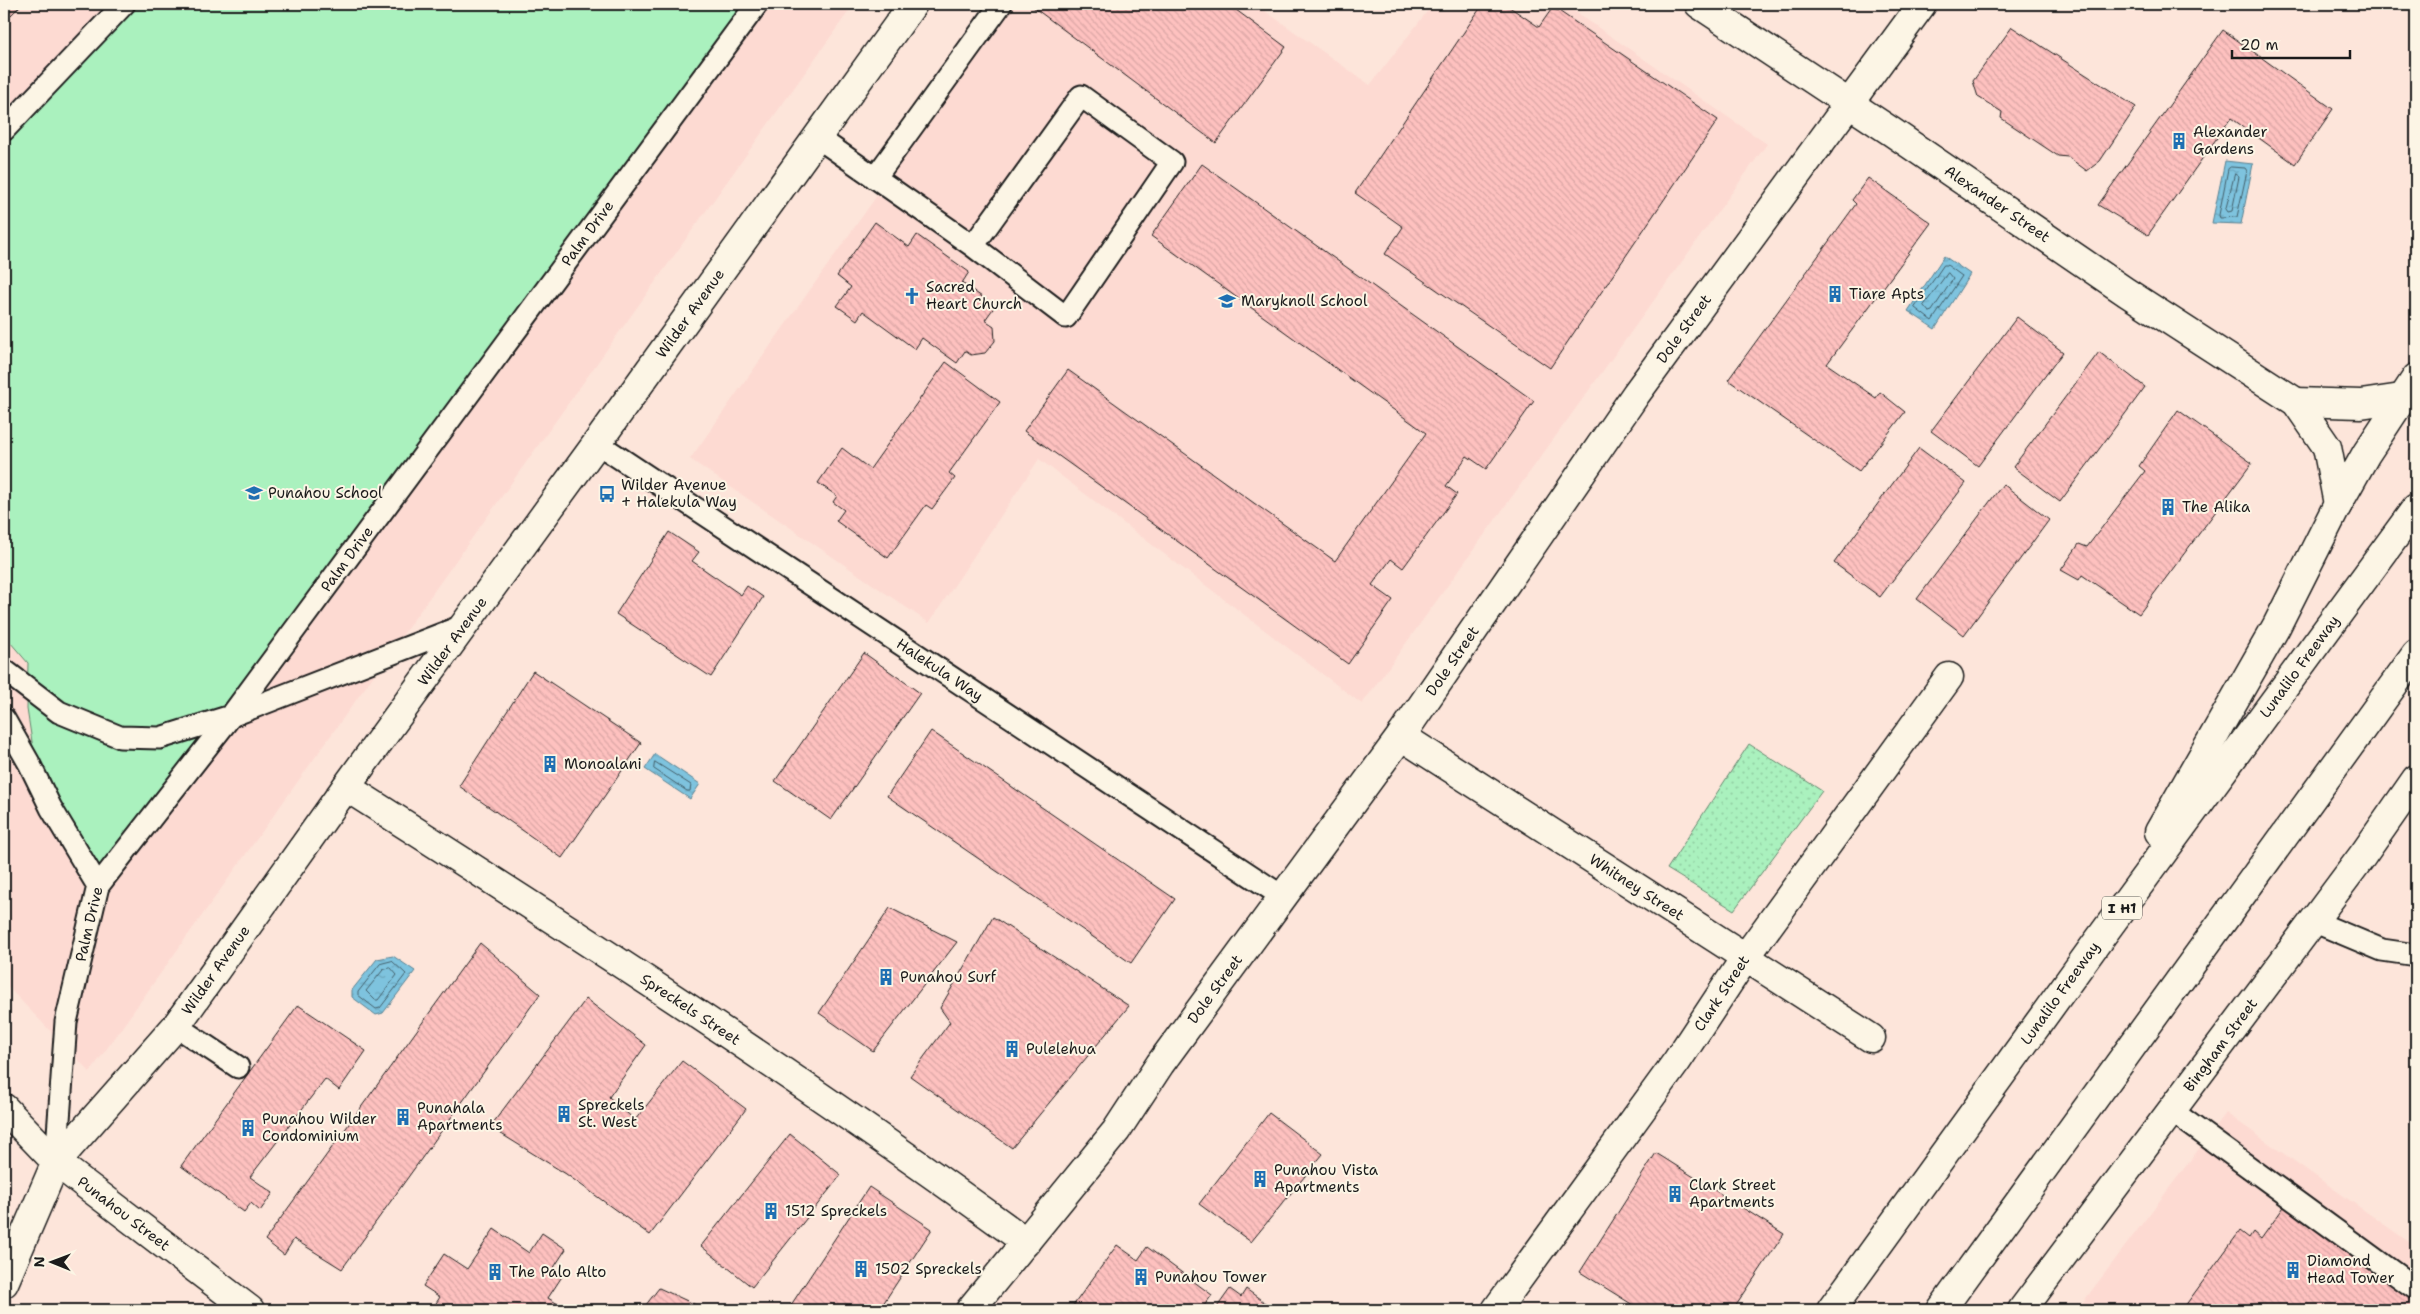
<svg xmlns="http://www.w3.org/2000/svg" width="2420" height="1314" viewBox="0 0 2420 1314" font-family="'Shantell Sans',sans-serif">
<defs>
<pattern id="park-dots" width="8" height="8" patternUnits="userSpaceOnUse" patternTransform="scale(1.25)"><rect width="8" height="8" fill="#aaf1be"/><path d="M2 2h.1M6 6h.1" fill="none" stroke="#92cea3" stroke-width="1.8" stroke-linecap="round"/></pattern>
<pattern id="water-ripples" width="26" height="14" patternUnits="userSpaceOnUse" patternTransform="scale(1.25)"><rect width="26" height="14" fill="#7ec3de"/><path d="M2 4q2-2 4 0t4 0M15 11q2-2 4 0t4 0" fill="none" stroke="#6ca7be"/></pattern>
<pattern id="building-back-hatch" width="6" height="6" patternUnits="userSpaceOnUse" patternTransform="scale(1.25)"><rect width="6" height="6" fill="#fec1bf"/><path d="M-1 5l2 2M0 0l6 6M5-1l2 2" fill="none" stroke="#d9a5a4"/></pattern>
</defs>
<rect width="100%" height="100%" fill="#fde5da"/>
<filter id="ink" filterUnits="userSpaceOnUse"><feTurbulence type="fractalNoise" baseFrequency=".02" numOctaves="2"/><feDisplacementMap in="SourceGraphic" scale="10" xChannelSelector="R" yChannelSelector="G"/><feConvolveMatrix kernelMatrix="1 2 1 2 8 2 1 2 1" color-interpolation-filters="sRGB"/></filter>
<g filter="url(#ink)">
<!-- built -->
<g fill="#fddad2">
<path d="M 4,4 L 854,4 L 90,1072 L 4,983 Z"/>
<path d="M 1013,4 L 1255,4 L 1370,85 L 1433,4 L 1564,4 L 1767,144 L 1362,704 L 1039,459 L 929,623 L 690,459 Z"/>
<path d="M 2226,1113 L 2416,1247 L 2416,1310 L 2077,1310 Z"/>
</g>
<!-- grass -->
<path fill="#aaf1be" stroke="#63866d" d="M 124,4 L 757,4 L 98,886 L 35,761 L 27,709 L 28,663 L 4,635 L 4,130 Z"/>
<!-- park -->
<path fill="url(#park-dots)" stroke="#63866d" d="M 1749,744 L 1822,791 L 1734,910 L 1667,869 Z"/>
<!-- water -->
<g fill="url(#water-ripples)" stroke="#578090">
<path d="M 2225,161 L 2253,164 L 2241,224 L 2212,223 Z"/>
<path d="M 1944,256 L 1970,274 L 1935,329 L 1908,311 Z"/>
<path d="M 655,754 L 700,784 L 690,799 L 645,769 Z"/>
<path d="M 393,956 L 415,971 L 383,1013 L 376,1015 L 352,997 L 352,990 L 377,959 Z"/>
</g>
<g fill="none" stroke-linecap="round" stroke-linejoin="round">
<!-- shore -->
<g stroke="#435f6a" stroke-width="1">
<path d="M 2231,167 L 2245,168 L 2247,171 L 2237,217 L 2220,218 L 2219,215 L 2228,169 Z"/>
<path d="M 2235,174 L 2239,177 L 2232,211 L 2228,212 L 2226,209 Z"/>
<path d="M 1944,265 L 1947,265 L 1962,276 L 1932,321 L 1915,308 Z"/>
<path d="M 1948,273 L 1953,279 L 1932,311 L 1929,312 L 1924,306 Z"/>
<path d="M 655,762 L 691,785 L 690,791 L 687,791 L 654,769 Z"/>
<path d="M 392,961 L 406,974 L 380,1008 L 376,1009 L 358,995 L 358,992 L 380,964 Z"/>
<path d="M 391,968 L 397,975 L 378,1000 L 375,1000 L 366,991 L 383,970 Z"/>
</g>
</g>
<!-- building -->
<g fill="url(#building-back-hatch)" stroke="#1c1c1c">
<path d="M 4,4 L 22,4 L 4,22 Z"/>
<path d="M 1029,4 L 1228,4 L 1286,47 L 1216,143 Z"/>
<path d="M 1483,4 L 1505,4 L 1539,27 L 1553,7 L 1718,120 L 1550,368 L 1385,254 L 1403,227 L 1355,193 Z"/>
<path d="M 2012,27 L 2136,107 L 2100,161 L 2087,171 L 2068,157 L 2058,156 L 2001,118 L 2002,112 L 1978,97 L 1973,81 Z"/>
<path d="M 2223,30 L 2333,109 L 2295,164 L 2231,118 L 2148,235 L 2098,205 Z"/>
<path d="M 1202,164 L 1534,401 L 1486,469 L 1467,456 L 1446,486 L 1457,494 L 1403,568 L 1391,559 L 1372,585 L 1393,600 L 1348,664 L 1024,431 L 1068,370 L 1335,561 L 1426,433 L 1151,236 Z"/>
<path d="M 1868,178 L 1931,223 L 1827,364 L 1876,398 L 1880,392 L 1905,412 L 1859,471 L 1728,380 L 1856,204 L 1852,200 Z"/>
<path d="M 875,222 L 909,247 L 917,235 L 969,272 L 962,283 L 995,306 L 985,320 L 994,326 L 995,341 L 985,353 L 971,355 L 965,351 L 957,363 L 922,338 L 915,349 L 863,311 L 857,320 L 837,306 L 851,287 L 837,276 Z"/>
<path d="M 2017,317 L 2063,352 L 1978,466 L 1931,431 Z"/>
<path d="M 2099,352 L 2145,387 L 2060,502 L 2013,467 Z"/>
<path d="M 946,362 L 1000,402 L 949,473 L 955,478 L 932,509 L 926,505 L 888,558 L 836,521 L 844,510 L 833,502 L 837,496 L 818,483 L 842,448 L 870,469 Z"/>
<path d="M 2178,410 L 2252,463 L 2139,614 L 2082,575 L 2079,580 L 2061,570 L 2079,544 L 2087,547 L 2145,471 L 2139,466 Z"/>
<path d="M 1919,448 L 1966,483 L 1880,597 L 1834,563 Z"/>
<path d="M 2003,484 L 2049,520 L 1964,635 L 1917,599 Z"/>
<path d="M 669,532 L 699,552 L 692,561 L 741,595 L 747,586 L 763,597 L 711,677 L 616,614 Z"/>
<path d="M 864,653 L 920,693 L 831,820 L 775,781 Z"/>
<path d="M 533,671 L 641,743 L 562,858 L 459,786 Z"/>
<path d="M 931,731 L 1175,899 L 1131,963 L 887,796 Z"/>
<path d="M 890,908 L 957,942 L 873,1051 L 819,1013 Z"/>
<path d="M 993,917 L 1129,1006 L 1012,1148 L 910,1076 L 950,1022 L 940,1008 Z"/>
<path d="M 480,943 L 540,994 L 342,1269 L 294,1239 L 284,1255 L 265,1240 Z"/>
<path d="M 586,999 L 646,1045 L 609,1097 L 635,1120 L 682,1061 L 746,1109 L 650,1235 L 566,1174 L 490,1127 Z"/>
<path d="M 298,1005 L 366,1051 L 339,1090 L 325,1079 L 250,1177 L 273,1193 L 260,1211 L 251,1203 L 244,1212 L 181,1166 Z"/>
<path d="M 1269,1113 L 1323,1154 L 1251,1242 L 1199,1204 Z"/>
<path d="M 790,1134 L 841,1175 L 752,1287 L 701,1246 Z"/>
<path d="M 1656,1153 L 1784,1234 L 1733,1310 L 1641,1310 L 1580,1272 Z"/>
<path d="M 869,1187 L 932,1229 L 879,1310 L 792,1310 L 789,1308 Z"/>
<path d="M 2286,1204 L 2416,1300 L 2416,1310 L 2182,1310 L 2240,1231 L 2249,1238 L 2253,1232 L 2261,1239 Z"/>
<path d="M 494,1229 L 529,1253 L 542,1233 L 566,1249 L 553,1269 L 563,1275 L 548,1298 L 558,1304 L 554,1310 L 491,1310 L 486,1307 L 484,1310 L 437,1310 L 433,1308 L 440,1297 L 423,1286 L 444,1254 L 467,1269 Z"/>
<path d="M 1117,1245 L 1138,1260 L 1147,1247 L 1212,1295 L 1201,1310 L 1070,1310 Z"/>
<path d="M 659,1288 L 707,1310 L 642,1310 Z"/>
<path d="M 1230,1289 L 1241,1297 L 1246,1289 L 1275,1310 L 1215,1310 Z"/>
</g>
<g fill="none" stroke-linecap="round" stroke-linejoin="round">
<!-- service casing -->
<g stroke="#1c1c1c" stroke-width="25">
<g id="service">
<path d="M 4,130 L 124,4"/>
<path d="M 817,137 L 973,246 L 1081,96 L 1172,162 L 1066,317 L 973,246"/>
<path d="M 875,178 L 1001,4"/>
<path id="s1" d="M 597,443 L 1283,897"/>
<path d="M 4,670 L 59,712 L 120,737 L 160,738 L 231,716 L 465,625"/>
<path d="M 4,719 L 29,763 L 51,808 L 98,886"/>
<path d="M 2313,921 L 2382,950 L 2416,955"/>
<path d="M 176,1026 L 238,1067"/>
<path d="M 2172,1111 L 2416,1289"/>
<path id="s2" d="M 56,1162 L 66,1022 L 98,886 L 231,716 L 757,4"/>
</g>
</g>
<!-- minor casing -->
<g stroke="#1c1c1c" stroke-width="31">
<g id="minor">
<path id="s3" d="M 1401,736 L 1871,1038"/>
<path id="s4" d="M 346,787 C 576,933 806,1081 1026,1242"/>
<path id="s5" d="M 970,1310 L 1116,1131 L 1160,1064 L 1401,736 L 1636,394 L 1922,4"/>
<path id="s6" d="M 1496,1310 L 1677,1061 L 1745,958 L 1949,677"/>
</g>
</g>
<!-- tertiary casing -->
<g stroke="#1c1c1c" stroke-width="31">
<g id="tertiary">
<path id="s7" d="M 1699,4 L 1892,132 L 2126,292 L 2296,402 L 2327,447 L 2338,504"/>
<path d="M 2296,402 L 2361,404 L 2401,398"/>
<path d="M 2338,504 L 2366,454 L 2416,378"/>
<path id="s8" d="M 56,1162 L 176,1026 L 346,787 L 597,443 L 913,4"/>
<path id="s9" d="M 2022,1310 L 2363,855 L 2416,779"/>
</g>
</g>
<!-- secondary casing -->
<g stroke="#1c1c1c" stroke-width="31">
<g id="secondary">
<path id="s10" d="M 4,1108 L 56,1162 L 250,1310"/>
<path d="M 4,1283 L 56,1162"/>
</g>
</g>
<!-- motorway casing -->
<g stroke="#1c1c1c" stroke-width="31">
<g id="motorway">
<path d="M 2159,832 L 2276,627 L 2338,504"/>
<path id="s11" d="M 1831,1310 L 2095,945 L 2416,508"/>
<path d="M 1941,1310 L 2416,654"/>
</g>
</g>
<!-- service -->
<use href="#service" stroke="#fcf5e5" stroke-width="21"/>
<!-- minor -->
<use href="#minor" stroke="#fcf5e5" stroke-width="28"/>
<!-- tertiary -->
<use href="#tertiary" stroke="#fcf5e5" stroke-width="28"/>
<!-- secondary -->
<use href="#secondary" stroke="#fcf5e5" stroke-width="28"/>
<!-- motorway -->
<use href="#motorway" stroke="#fcf5e5" stroke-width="28"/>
</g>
</g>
<!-- icons -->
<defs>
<g id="building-bare" transform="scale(1.35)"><path d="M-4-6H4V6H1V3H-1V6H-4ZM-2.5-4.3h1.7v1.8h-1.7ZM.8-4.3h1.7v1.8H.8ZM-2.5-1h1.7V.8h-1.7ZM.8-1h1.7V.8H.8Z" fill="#1f6fb2" stroke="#fcf5e5" stroke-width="2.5" paint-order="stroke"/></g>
<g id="church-bare" transform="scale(1.35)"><path d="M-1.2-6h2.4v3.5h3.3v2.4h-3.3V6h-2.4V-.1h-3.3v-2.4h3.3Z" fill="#1f6fb2" stroke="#fcf5e5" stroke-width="2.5" paint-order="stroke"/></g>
<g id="school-bare" transform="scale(1.35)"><path d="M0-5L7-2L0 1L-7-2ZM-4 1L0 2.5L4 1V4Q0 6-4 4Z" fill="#1f6fb2" stroke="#fcf5e5" stroke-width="2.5" paint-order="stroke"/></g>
<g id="bus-bare" transform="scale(1.35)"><path d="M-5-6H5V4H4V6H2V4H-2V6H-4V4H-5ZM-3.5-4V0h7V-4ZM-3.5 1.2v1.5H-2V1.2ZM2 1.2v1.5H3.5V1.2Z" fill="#1f6fb2" stroke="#fcf5e5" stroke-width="2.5" paint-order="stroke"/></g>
</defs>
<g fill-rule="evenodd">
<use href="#building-bare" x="2179" y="141"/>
<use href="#building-bare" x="1835" y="294"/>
<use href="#church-bare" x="912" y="296"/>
<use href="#school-bare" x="1227" y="301"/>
<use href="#school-bare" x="254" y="493"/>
<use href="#bus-bare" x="607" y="494"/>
<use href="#building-bare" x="2168" y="507"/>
<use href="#building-bare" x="550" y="764"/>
<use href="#building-bare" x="886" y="977"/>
<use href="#building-bare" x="1012" y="1049"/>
<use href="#building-bare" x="564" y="1114"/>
<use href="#building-bare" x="403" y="1117"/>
<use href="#building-bare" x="248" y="1128"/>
<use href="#building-bare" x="1260" y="1179"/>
<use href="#building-bare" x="1675" y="1194"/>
<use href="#building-bare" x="771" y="1211"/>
<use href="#building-bare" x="861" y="1269"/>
<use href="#building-bare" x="2293" y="1270"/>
<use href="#building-bare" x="495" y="1272"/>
<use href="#building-bare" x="1141" y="1277"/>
</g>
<g text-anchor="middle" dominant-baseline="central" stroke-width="4" stroke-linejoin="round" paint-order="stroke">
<!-- shield labels -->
<rect fill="#fcf5e5" stroke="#5f5d58" stroke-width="1" x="2102" y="896.5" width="40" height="23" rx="4"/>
<g font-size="14" font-weight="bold" fill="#1c1c1c">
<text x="2122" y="908">I H1</text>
</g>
<!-- poi labels -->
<g font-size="15" fill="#1c1c1c" stroke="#fcf5e5" text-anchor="start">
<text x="2193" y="132">Alexander<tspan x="2193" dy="17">Gardens</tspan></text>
<text x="926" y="287">Sacred<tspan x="926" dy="17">Heart Church</tspan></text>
<text x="1849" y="294">Tiare Apts</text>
<text x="1241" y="301">Maryknoll School</text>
<text x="621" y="485">Wilder Avenue<tspan x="621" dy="17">+ Halekula Way</tspan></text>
<text x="268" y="493">Punahou School</text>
<text x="2182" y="507">The Alika</text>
<text x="564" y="764">Monoalani</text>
<text x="900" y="977">Punahou Surf</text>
<text x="1026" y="1049">Pulelehua</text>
<text x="578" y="1105">Spreckels<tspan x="578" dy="17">St. West</tspan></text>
<text x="417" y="1108">Punahala<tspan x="417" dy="17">Apartments</tspan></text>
<text x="262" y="1119">Punahou Wilder<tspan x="262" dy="17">Condominium</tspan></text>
<text x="1274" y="1170">Punahou Vista<tspan x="1274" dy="17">Apartments</tspan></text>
<text x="1689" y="1185">Clark Street<tspan x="1689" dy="17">Apartments</tspan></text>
<text x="785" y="1211">1512 Spreckels</text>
<text x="2307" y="1261">Diamond<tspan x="2307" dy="17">Head Tower</tspan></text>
<text x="875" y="1269">1502 Spreckels</text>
<text x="509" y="1272">The Palo Alto</text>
<text x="1155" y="1277">Punahou Tower</text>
</g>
<!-- street labels -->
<g font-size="15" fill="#1c1c1c" stroke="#fcf5e5">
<text stroke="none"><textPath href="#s7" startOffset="359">Alexander Street</textPath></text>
<text stroke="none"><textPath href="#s2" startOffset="1096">Palm Drive</textPath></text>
<text stroke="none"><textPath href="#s8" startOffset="1060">Wilder Avenue</textPath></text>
<text stroke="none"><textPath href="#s5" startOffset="1214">Dole Street</textPath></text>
<text stroke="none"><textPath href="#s2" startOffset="691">Palm Drive</textPath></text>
<text stroke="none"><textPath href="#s8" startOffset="655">Wilder Avenue</textPath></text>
<text stroke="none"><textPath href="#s5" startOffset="809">Dole Street</textPath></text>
<text stroke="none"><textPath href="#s11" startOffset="796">Lunalilo Freeway</textPath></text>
<text stroke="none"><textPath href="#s1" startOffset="411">Halekula Way</textPath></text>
<text stroke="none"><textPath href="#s3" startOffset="280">Whitney Street</textPath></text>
<text stroke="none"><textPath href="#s2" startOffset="241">Palm Drive</textPath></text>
<text stroke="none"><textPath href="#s8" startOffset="250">Wilder Avenue</textPath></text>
<text stroke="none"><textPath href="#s5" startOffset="404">Dole Street</textPath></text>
<text stroke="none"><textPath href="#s11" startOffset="391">Lunalilo Freeway</textPath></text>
<text stroke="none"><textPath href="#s6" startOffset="389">Clark Street</textPath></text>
<text stroke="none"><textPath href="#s4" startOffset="410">Spreckels Street</textPath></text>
<text stroke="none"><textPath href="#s9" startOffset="331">Bingham Street</textPath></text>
<text stroke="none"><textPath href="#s10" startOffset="160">Punahou Street</textPath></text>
</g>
</g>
<!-- margin -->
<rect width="2420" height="1314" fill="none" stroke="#fcf5e5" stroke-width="20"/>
<rect x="10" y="10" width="2400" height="1294" fill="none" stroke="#1c1c1c" stroke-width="2" filter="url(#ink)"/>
<!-- north arrow -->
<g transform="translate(52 1262) rotate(271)" stroke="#fcf5e5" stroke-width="4" paint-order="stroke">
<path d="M0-4L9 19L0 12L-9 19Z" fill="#1c1c1c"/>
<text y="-8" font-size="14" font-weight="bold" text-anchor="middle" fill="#1c1c1c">N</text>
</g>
<!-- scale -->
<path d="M2232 50v8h118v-8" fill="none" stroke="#1c1c1c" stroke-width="2.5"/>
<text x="2240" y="50" font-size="15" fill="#1c1c1c" stroke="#fcf5e5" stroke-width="4" paint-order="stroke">20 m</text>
</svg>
